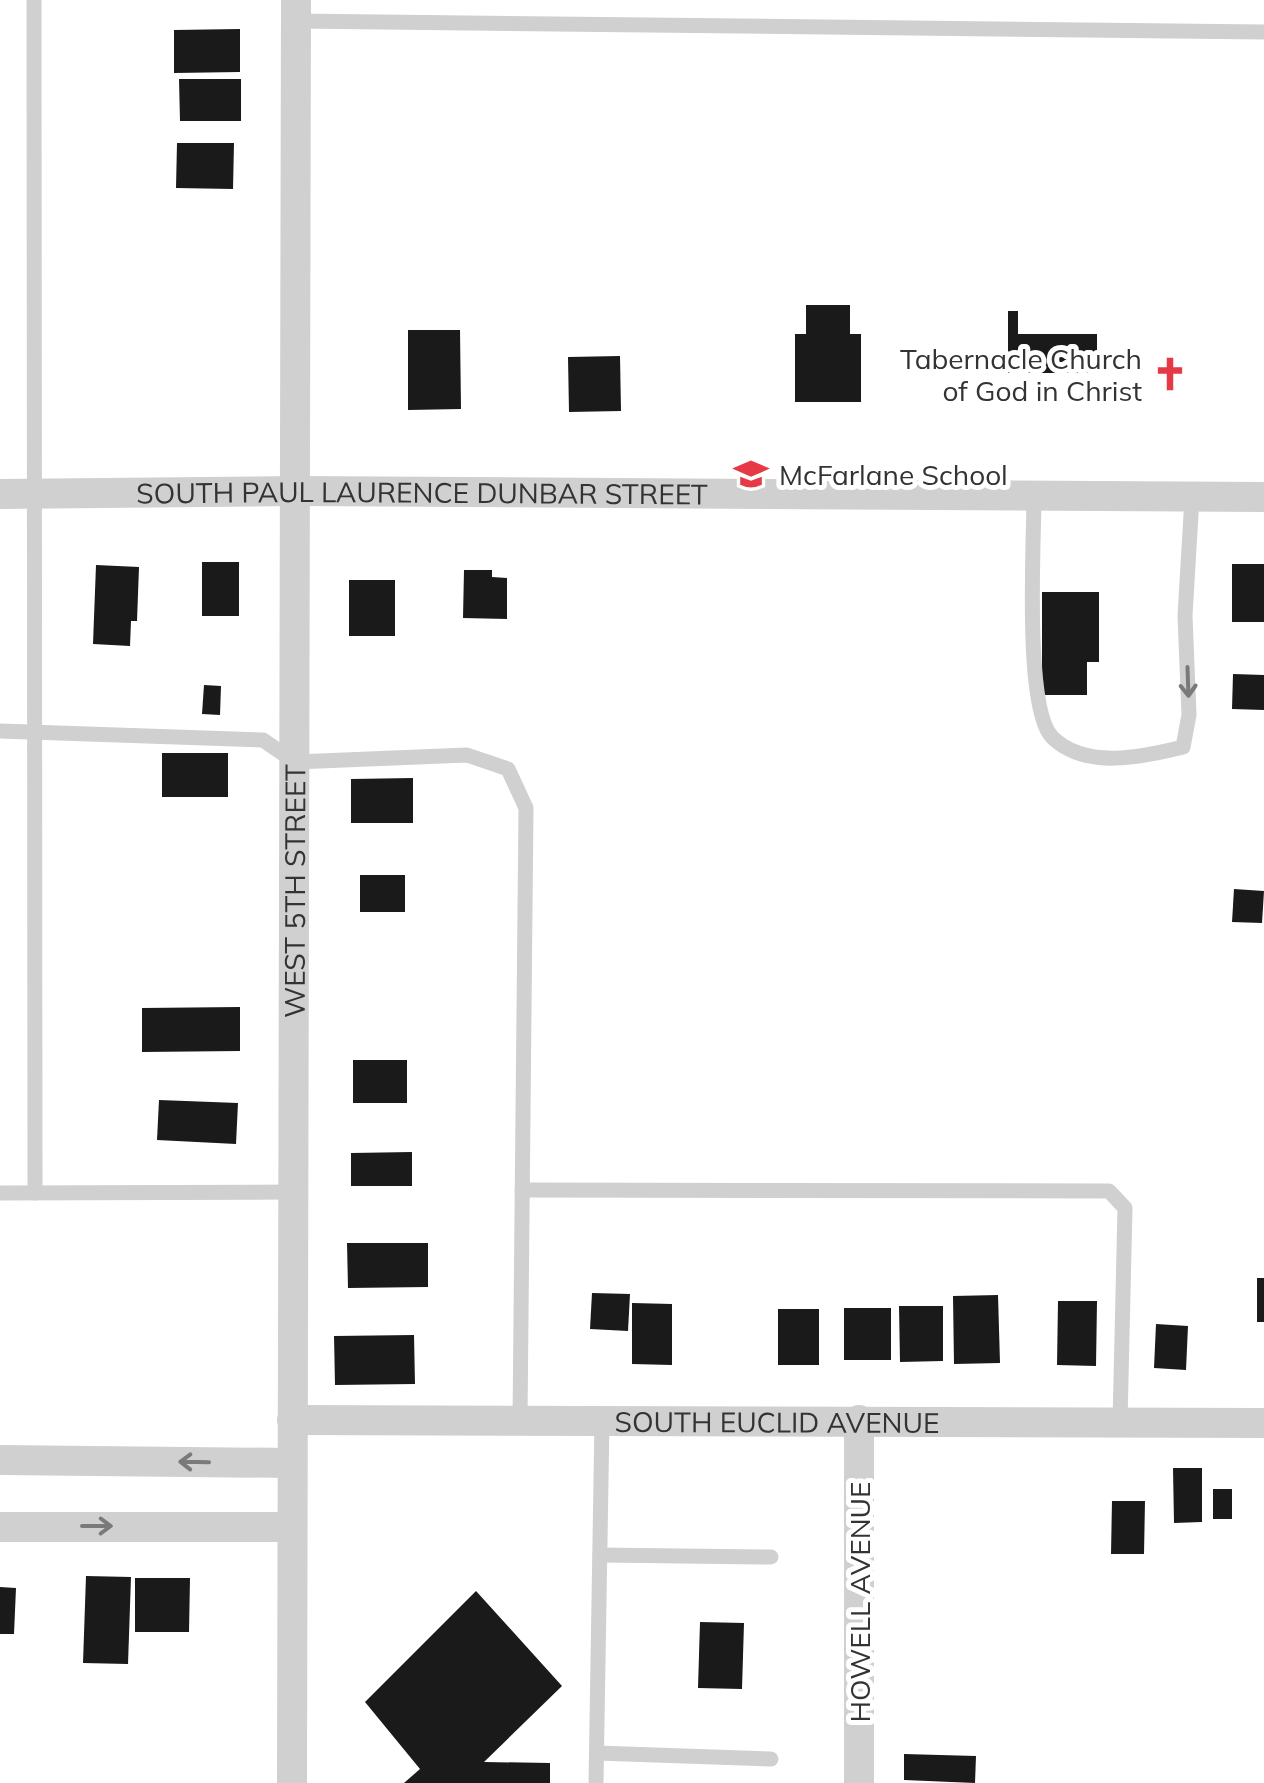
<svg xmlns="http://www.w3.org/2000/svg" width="1264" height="1783" viewBox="0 0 1264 1783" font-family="Mulish,sans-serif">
<rect width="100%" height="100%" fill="#fff"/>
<!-- building -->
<g fill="#1a1a1a">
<path d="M 240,29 L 240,72 L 174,73 L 174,30 Z"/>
<path d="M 179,79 L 241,79 L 241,121 L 180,121 Z"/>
<path d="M 177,143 L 234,143 L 233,189 L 176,188 Z"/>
<path d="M 806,305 L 850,305 L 850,334 L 861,334 L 861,402 L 795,402 L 795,334 L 806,334 Z"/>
<path d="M 1008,311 L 1018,311 L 1018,334 L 1097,334 L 1097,373 L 1008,373 Z"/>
<path d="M 408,330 L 460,330 L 461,409 L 408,410 Z"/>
<path d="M 620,356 L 621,411 L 569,412 L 568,357 Z"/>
<rect x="202" y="562" width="37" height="54"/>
<rect x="1232" y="564" width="32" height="58"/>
<path d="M 96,565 L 139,567 L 137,621 L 131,621 L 130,646 L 93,644 Z"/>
<path d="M 464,570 L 492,570 L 492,577 L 507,578 L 507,619 L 463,618 Z"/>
<rect x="349" y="580" width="46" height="56"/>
<path d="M 1042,592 L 1099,592 L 1099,662 L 1087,662 L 1087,695 L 1042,695 Z"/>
<path d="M 1233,674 L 1264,675 L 1264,710 L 1232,709 Z"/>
<path d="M 204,685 L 221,686 L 220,715 L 202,714 Z"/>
<rect x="162" y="753" width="66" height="44"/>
<path d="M 413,778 L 413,823 L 351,823 L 351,779 Z"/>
<rect x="360" y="875" width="45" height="37"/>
<path d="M 1234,889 L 1264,891 L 1262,923 L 1232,922 Z"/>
<path d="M 240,1007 L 240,1051 L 142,1052 L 142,1008 Z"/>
<rect x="353" y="1060" width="54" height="43"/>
<path d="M 159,1100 L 238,1103 L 236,1144 L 157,1140 Z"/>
<path d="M 412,1152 L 412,1186 L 351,1186 L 351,1153 Z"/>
<path d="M 347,1243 L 428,1243 L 428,1287 L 348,1288 Z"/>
<rect x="1257" y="1278" width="7" height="44"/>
<path d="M 592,1293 L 630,1294 L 628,1331 L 590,1329 Z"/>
<path d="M 998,1295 L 1000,1363 L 954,1364 L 953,1296 Z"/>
<path d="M 1058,1301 L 1097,1301 L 1096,1366 L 1057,1365 Z"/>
<path d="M 632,1303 L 672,1304 L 672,1365 L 632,1364 Z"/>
<path d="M 899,1306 L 943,1306 L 943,1361 L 900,1362 Z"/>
<rect x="844" y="1308" width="47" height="52"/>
<rect x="778" y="1309" width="41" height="56"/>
<path d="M 1156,1324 L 1188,1326 L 1186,1370 L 1154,1368 Z"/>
<path d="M 414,1335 L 415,1384 L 335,1385 L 334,1336 Z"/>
<path d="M 1173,1468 L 1202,1468 L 1202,1522 L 1174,1523 Z"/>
<rect x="1213" y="1489" width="19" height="30"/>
<path d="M 1112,1501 L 1145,1501 L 1144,1554 L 1111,1554 Z"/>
<path d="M 86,1576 L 131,1577 L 128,1664 L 83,1663 Z"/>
<path d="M 135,1578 L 190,1578 L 189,1632 L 135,1632 Z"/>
<path d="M 0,1587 L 16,1588 L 14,1634 L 0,1634 Z"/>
<path d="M 476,1591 L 562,1686 L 484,1762 L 550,1763 L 550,1783 L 404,1783 L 420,1769 L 365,1702 Z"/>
<path d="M 700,1622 L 744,1623 L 742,1689 L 698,1688 Z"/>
<path d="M 904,1754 L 976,1756 L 975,1783 L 904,1780 Z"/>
</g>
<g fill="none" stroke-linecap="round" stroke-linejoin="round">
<!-- lane -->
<g stroke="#d0d0d0" stroke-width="15">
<path d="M 34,0 L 35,1193"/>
<path d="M 296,21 L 1264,32"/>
<path d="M 1034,496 C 1034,541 1024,708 1052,737 C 1085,770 1143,757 1183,747 L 1189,715 L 1185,616 L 1192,497"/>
<path d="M 0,731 L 263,740 L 295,762 L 467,755 L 508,769 L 526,808 L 520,1420"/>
<path d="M 522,1190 L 1109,1191 L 1125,1208 L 1120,1422"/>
<path d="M 0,1193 L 293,1192"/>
<path d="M 600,1555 L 771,1557"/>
<path d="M 597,1753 L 771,1759"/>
<path d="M 596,1783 L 602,1420"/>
</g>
<!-- street -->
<g stroke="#d0d0d0" stroke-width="30">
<path id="s1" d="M 0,494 L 296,491 L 1264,497"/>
<path id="s2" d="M 292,1420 L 1264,1423"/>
<path d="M 859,1420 L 859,1783"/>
<path d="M 0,1460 L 292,1463"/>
<path d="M 0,1527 L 291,1527"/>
<path id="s3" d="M 292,1783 L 296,0"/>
</g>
</g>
<!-- one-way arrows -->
<defs><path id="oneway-shaft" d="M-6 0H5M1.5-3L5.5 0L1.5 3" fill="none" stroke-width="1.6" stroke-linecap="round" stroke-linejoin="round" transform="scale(2.5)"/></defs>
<g stroke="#7a7a7a">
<use href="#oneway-shaft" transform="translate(1188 682) rotate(88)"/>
<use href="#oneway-shaft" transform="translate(194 1462) rotate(-179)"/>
<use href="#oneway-shaft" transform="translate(97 1526)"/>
</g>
<!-- icons -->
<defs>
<g id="church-bare" transform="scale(2.7)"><path d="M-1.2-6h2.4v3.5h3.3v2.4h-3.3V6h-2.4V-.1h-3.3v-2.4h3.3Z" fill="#e63946" stroke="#fff" stroke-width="2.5" paint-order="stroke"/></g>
<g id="school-bare" transform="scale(2.7)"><path d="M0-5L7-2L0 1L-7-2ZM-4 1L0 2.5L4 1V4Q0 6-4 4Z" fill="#e63946" stroke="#fff" stroke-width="2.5" paint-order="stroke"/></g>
</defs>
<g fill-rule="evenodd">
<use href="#church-bare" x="1170" y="374"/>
<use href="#school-bare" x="751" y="474"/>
</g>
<g text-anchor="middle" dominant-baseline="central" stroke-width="10" stroke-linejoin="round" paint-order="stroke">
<!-- poi labels -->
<g font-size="28" fill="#333" stroke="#fff" text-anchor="end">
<text x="1142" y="358">Tabernacle Church<tspan x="1142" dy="32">of God in Christ</tspan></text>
<text x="779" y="474" text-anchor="start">McFarlane School</text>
</g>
<!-- street labels -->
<g font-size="28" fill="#333" stroke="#fff">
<text stroke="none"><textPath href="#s1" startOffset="422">SOUTH PAUL LAURENCE DUNBAR STREET</textPath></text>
<text stroke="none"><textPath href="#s3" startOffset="892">WEST 5TH STREET</textPath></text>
<text stroke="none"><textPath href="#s2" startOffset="485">SOUTH EUCLID AVENUE</textPath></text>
<text transform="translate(859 1602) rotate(-90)">HOWELL AVENUE</text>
</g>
</g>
</svg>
